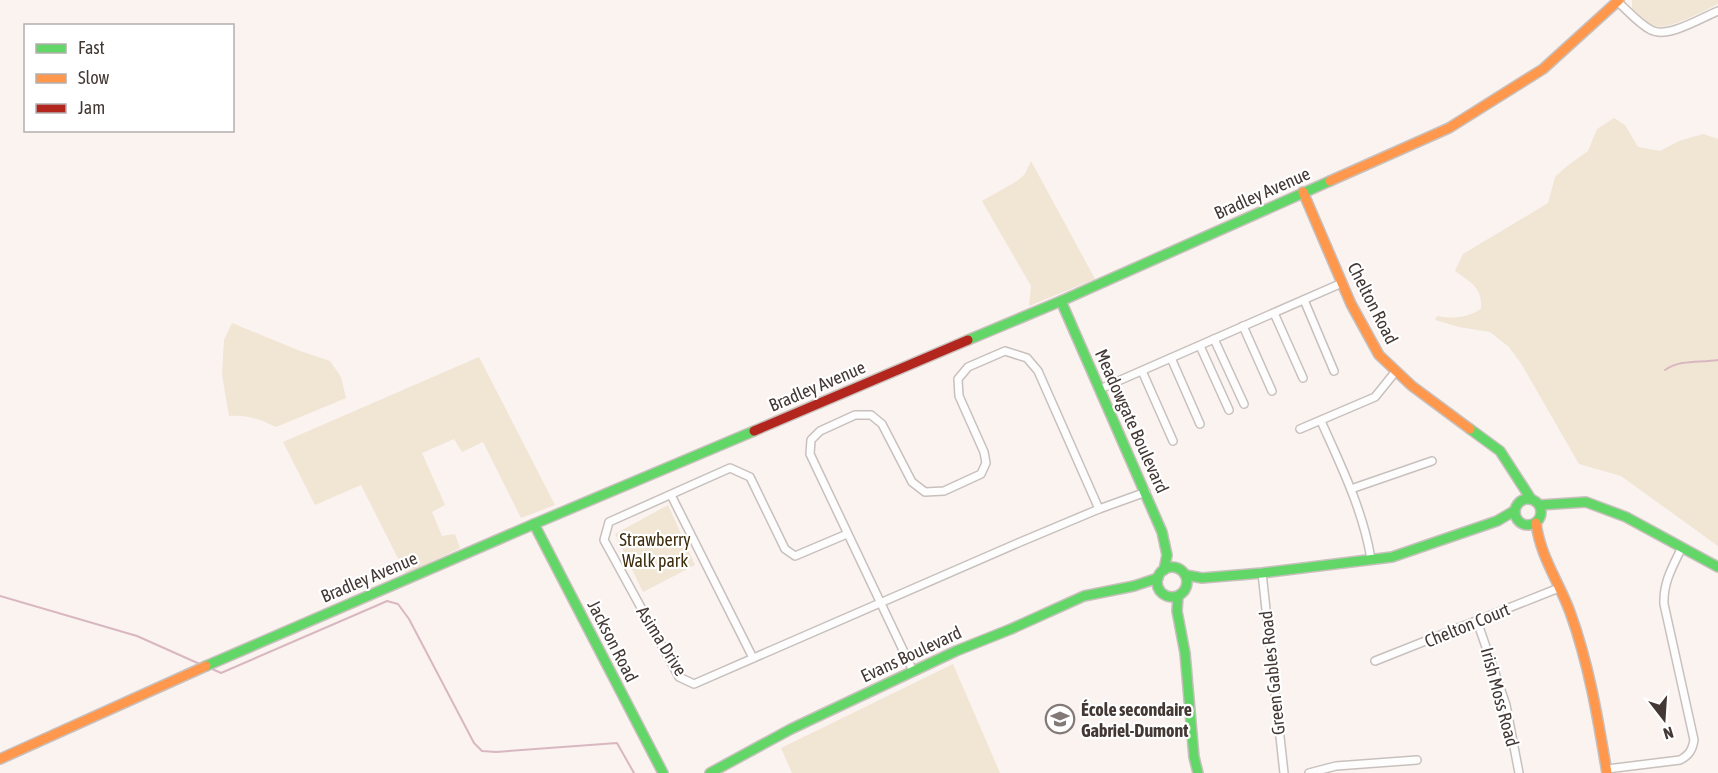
<svg xmlns="http://www.w3.org/2000/svg" width="1718" height="773" viewBox="0 0 1718 773" font-family="'Asap Condensed',sans-serif">
<rect width="100%" height="100%" fill="#faf3f0"/>
<!-- green -->
<g fill="#f1e5d4">
<path d="M 1632,0 L 1718,0 L 1718,4 C 1703,11 1665,33 1650,25 C 1644,21 1638,14 1632,9 Z"/>
<path d="M 1614,118 L 1625,125 L 1638,147 L 1660,151 L 1679,141 L 1703,134 L 1718,139 L 1718,546 L 1621,476 L 1579,464 L 1522,365 L 1509,347 L 1490,332 L 1459,327 L 1435,320 L 1437,316 C 1452,319 1467,318 1481,309 C 1483,287 1470,282 1455,271 L 1463,254 L 1548,203 L 1555,177 L 1567,166 L 1588,151 L 1597,129 Z"/>
<path d="M 1031,161 L 1095,279 L 1029,306 L 1031,286 L 982,201 L 1017,181 L 1025,174 Z"/>
<path d="M 232,323 L 300,351 L 330,361 L 341,377 L 346,398 L 276,427 C 259,419 248,415 229,416 L 222,375 L 224,340 Z"/>
<path d="M 479,357 L 555,505 L 521,518 L 483,442 L 462,452 L 454,439 L 422,453 L 445,505 L 432,512 L 442,536 L 455,534 L 460,548 L 406,574 L 361,485 L 315,505 L 283,442 Z"/>
<path d="M 668,505 L 695,565 L 643,592 L 615,534 Z"/>
<path d="M 953,664 L 1000,773 L 792,773 L 781,748 Z"/>
</g>
<g fill="none" stroke-linecap="round" stroke-linejoin="round">
<!-- stream -->
<g stroke="#d9b7c0" stroke-width="2">
<path d="M 1665,370 C 1681,359 1700,363 1718,360"/>
<path d="M 0,596 L 137,636 L 202,665"/>
<path d="M 210,668 L 221,673 L 378,605 L 387,601 L 398,604 L 409,619 L 474,743 L 482,751 L 496,752 L 617,743 L 634,773"/>
</g>
<!-- street casing -->
<g stroke="#c8c0bd" stroke-width="10">
<g id="street">
<path d="M 1618,2 C 1628,11 1639,24 1651,30 C 1667,39 1701,18 1718,11"/>
<path d="M 1304,300 L 1334,371"/>
<path d="M 1274,313 L 1303,378"/>
<path d="M 1243,326 L 1272,391"/>
<path d="M 1214,339 L 1244,404"/>
<path d="M 1200,346 L 1229,410"/>
<path d="M 1171,358 L 1200,424"/>
<path d="M 1142,371 L 1173,441"/>
<path d="M 1100,389 L 1342,283"/>
<path d="M 1321,421 C 1341,466 1363,510 1371,559"/>
<path d="M 1300,429 L 1375,397 L 1396,371"/>
<path d="M 1351,489 L 1432,461"/>
<path d="M 671,495 L 753,658"/>
<path d="M 847,534 L 795,556 L 785,549 L 750,477 L 730,468 L 609,522 L 604,540 L 679,677 L 694,684 L 1018,543 L 1099,509 L 1146,492"/>
<path d="M 1262,573 L 1284,773"/>
<path d="M 1477,621 L 1506,705 L 1519,773"/>
<path d="M 1375,661 L 1559,588"/>
<path d="M 913,671 L 810,454 L 811,440 L 820,431 L 855,415 L 871,415 L 882,424 L 912,482 L 925,492 L 944,491 L 981,474 L 986,463 L 984,452 L 959,396 L 958,379 L 968,367 L 1005,351 L 1027,358 L 1038,371 L 1099,509"/>
<path d="M 1607,769 L 1680,760 C 1689,755 1692,751 1694,740 L 1664,604 C 1663,582 1673,566 1682,547"/>
<path d="M 1309,773 L 1336,766 L 1417,760"/>
</g>
</g>
<!-- fast casing -->
<g stroke="#c8c0bd" stroke-width="12">
<g id="fast">
<path d="M 1061,301 L 1162,532 L 1167,555 L 1164,570"/>
<path d="M 968,340 L 1061,301 L 1330,181"/>
<path d="M 1470,429 L 1500,451 L 1531,499"/>
<circle cx="1528" cy="512" r="13"/>
<path d="M 1540,505 L 1586,502 L 1626,517 L 1718,567"/>
<path d="M 534,524 L 663,773"/>
<circle cx="1172" cy="582" r="15"/>
<path d="M 1186,575 L 1202,578 L 1262,573 L 1392,557 L 1497,521 L 1514,511"/>
<path d="M 1178,596 L 1177,611 L 1185,653 L 1194,757 L 1198,773"/>
<path d="M 206,666 L 534,524 L 754,431"/>
<path d="M 710,773 L 791,729 L 956,651 L 1011,629 L 1084,596 L 1134,586 L 1158,578"/>
</g>
</g>
<!-- slow casing -->
<g stroke="#c8c0bd" stroke-width="12">
<g id="slow">
<path d="M 1330,181 L 1449,128 L 1543,69 L 1619,0"/>
<path d="M 1303,192 L 1351,304 L 1379,355 L 1412,386 L 1470,429"/>
<path d="M 1536,523 C 1540,556 1559,582 1570,612 C 1589,664 1598,719 1607,773"/>
<path d="M 0,759 L 206,666"/>
</g>
</g>
<!-- jam casing -->
<g stroke="#c8c0bd" stroke-width="12">
<path id="jam" d="M 754,431 L 968,340"/>
</g>
<!-- street -->
<use href="#street" stroke="#fefdfd" stroke-width="7"/>
<!-- fast -->
<use href="#fast" stroke="#63d668" stroke-width="9"/>
<!-- slow -->
<use href="#slow" stroke="#ff974d" stroke-width="9"/>
<!-- jam -->
<use href="#jam" stroke="#b3261e" stroke-width="9"/>
</g>
<!-- icons -->
<defs>
<g id="school-ring" transform="scale(1.5)"><circle r="9.5" fill="#fff" stroke="#837976" stroke-width="1.5"/><path d="M0-5L7-2L0 1L-7-2ZM-4 1L0 2.5L4 1V4Q0 6-4 4Z" fill="#837976"/></g>
</defs>
<g fill-rule="evenodd">
<use href="#school-ring" x="1060" y="719"/>
</g>
<g text-anchor="middle" dominant-baseline="central" stroke-width="4.5" stroke-linejoin="round" paint-order="stroke">
<!-- street labels -->
<g font-size="18" fill="#433834" stroke="#fff">
<text transform="translate(1262 193) rotate(-24)">Bradley Avenue</text>
<text transform="translate(1373 303) rotate(63)">Chelton Road</text>
<text transform="translate(817 386) rotate(-23)">Bradley Avenue</text>
<text transform="translate(1132 421) rotate(66)">Meadowgate Boulevard</text>
<text transform="translate(369 577) rotate(-23)">Bradley Avenue</text>
<text transform="translate(1467 625) rotate(-22)">Chelton Court</text>
<text transform="translate(613 641) rotate(63)">Jackson Road</text>
<text transform="translate(662 641) rotate(58)">Asima Drive</text>
<text transform="translate(911 654) rotate(-25)">Evans Boulevard</text>
<text transform="translate(1272 673) rotate(-96)">Green Gables Road</text>
<text transform="translate(1500 697) rotate(75)">Irish Moss Road</text>
</g>
<!-- park labels -->
<g font-size="18" fill="#3c2c0b" stroke="#fff">
<text x="655" y="539">Strawberry<tspan x="655" dy="21">Walk park</tspan></text>
</g>
<!-- poi labels -->
<g font-size="18" font-weight="bold" fill="#433834" stroke="#fff" text-anchor="start">
<text x="1081" y="709">École secondaire<tspan x="1081" dy="21">Gabriel-Dumont</tspan></text>
</g>
</g>
<!-- legend -->
<rect x="24" y="24" width="210" height="108" fill="#ffffff" stroke="#b4afae" stroke-width="1.5"/>
<rect x="36" y="44" width="30" height="9" fill="#63d668" stroke="#b4afae" stroke-width="1.5"/>
<text x="78" y="54" font-size="18" fill="#433834">Fast</text>
<rect x="36" y="74" width="30" height="9" fill="#ff974d" stroke="#b4afae" stroke-width="1.5"/>
<text x="78" y="84" font-size="18" fill="#433834">Slow</text>
<rect x="36" y="104" width="30" height="9" fill="#b3261e" stroke="#b4afae" stroke-width="1.5"/>
<text x="78" y="114" font-size="18" fill="#433834">Jam</text>
<!-- north arrow -->
<g transform="translate(1664 719) rotate(163)" stroke="#ffffff" stroke-width="4.5" paint-order="stroke">
<path d="M0-4.5L10 22L0 15L-10 22Z" fill="#433834"/>
<text y="-9" font-size="16" font-weight="bold" text-anchor="middle" fill="#433834">N</text>
</g>
</svg>
